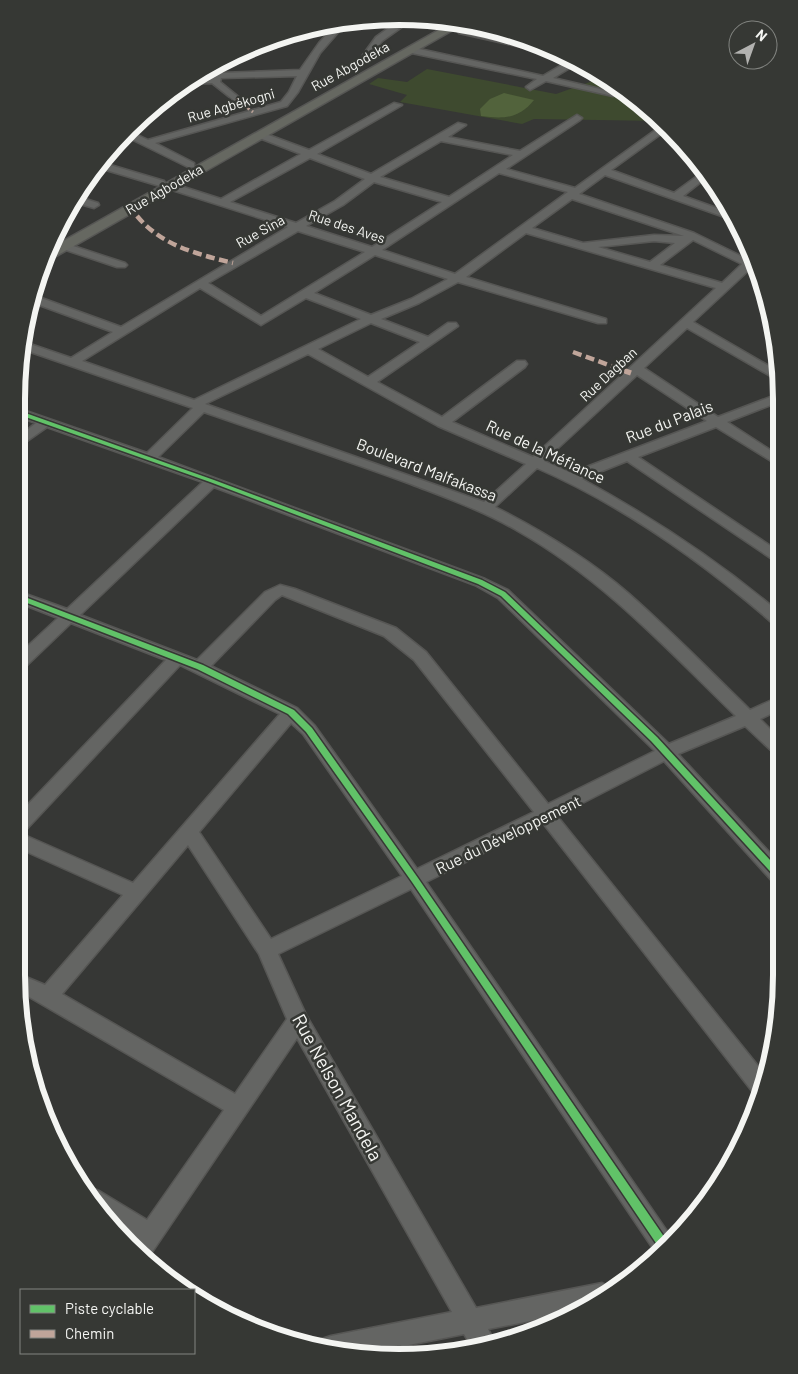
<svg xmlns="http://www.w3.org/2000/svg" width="798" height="1374" viewBox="0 0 798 1374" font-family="Barlow,sans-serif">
<rect width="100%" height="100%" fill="#363735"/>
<!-- green -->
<path fill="#3e4a2f" d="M 427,69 L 556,94 L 604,77 L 661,121 L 534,119 L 522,124 L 400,102 L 407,95 L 369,84 L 378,78 L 407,82 Z"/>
<!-- water -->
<path fill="#52633c" d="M 504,93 L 534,100 C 519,119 503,119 481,116 L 480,109 L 490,99 Z"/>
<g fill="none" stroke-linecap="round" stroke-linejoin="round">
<!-- minor casing -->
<g stroke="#565654" stroke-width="3">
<g id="minor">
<path d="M 393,17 L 414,18 L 412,20 L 435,25 L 431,27 L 406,24 L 382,41 L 370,57 L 364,57 L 363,55 L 376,37 L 397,22 L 381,18 Z"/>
<path d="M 338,22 L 347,22 L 320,53 L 298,92 L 287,106 L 155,143 L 194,163 L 194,167 L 188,167 L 123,135 L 127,130 L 148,140 L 281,102 L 289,92 L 297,76 L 221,78 L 220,82 L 241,99 L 236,102 L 212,83 L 182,84 L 190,79 L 212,78 L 213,66 L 221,62 L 221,73 L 300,70 L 319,43 Z"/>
<path d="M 462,29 L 550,48 L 560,53 L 557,55 L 459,33 L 458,31 Z"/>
<path d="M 410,47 L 543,76 L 572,59 L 578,63 L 553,78 L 617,93 L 613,96 L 546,81 L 530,90 L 526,87 L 537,79 L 407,52 L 406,50 Z"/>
<path d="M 394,103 L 402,105 L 317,154 L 371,174 L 458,123 L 466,125 L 448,137 L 520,151 L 577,115 L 582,118 L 580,120 L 506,169 L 575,188 L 664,124 L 669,128 L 611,170 L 674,193 L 703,172 L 707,177 L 683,196 L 733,214 L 736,221 L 605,175 L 579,194 L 694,233 L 755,263 L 760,272 L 750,269 L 693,322 L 781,373 L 781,382 L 687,328 L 644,368 L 718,417 L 781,393 L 781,401 L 727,422 L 781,457 L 781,467 L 716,427 L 638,457 L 781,553 L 781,565 L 627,461 L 582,479 C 653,518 719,561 781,614 L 781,627 L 776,626 C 704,563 624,506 537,468 L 495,507 C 542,531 589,559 629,594 C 671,631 710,671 750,710 L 781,696 L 781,709 L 760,719 L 781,740 L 781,756 L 775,754 L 745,726 L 678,754 L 781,865 L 781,885 L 774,883 L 664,761 L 557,816 L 766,1076 L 761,1098 L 756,1096 L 543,823 L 426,882 L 671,1237 L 656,1253 L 411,889 L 278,954 L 306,1015 L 476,1308 L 602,1283 L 610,1287 L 612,1290 L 566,1314 L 488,1329 L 495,1343 L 472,1347 L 464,1334 L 373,1352 L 319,1347 L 322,1339 L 331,1336 L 452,1312 L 297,1038 L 148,1258 L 132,1242 L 135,1238 C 112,1224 98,1214 86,1190 L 91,1188 L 99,1191 L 147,1220 L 224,1110 L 19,991 L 16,973 L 45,985 L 123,895 L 16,847 L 16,817 L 166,660 L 71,623 L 23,669 L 17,670 L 17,656 L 58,618 L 17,602 L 17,591 L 67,609 L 203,482 L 47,427 L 17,448 L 17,438 L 36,423 L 17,416 L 17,408 L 147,453 L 193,408 L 22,349 L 24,342 L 71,358 L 113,332 L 31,302 L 33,295 L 121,327 L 288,227 L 166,188 L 166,184 L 174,184 L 221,199 L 301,154 L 257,137 L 257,133 L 263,133 L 309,150 ZM 441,141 L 513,155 L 449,197 L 380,177 ZM 310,158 L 365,179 L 335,201 L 296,223 L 230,202 ZM 499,173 L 568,192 L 455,274 L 382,250 ZM 374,182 L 442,202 L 372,247 L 306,226 L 343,205 ZM 572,199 L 684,236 L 654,235 L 583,243 L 532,228 ZM 298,231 L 365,252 L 261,316 L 208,283 ZM 526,233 L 716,288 L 533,457 L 452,422 L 525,367 L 527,364 L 525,361 L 517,361 L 442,417 L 377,382 L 458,326 L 456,323 L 448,323 L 428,337 L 381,319 L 419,303 L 458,282 L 598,323 L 606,323 L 606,319 L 466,277 ZM 693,240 L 742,264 L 722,283 L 660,265 ZM 654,241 L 675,243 L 650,262 L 598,247 ZM 375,255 L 448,279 L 411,299 L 371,315 L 314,293 ZM 200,288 L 261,325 L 306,298 L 361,319 L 194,400 L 82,361 ZM 371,323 L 420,342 L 368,377 L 318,349 ZM 308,354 L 438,426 L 526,464 L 484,502 L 205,404 ZM 637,375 L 707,421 L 571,473 L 544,461 ZM 204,412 C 273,436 343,459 411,484 C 447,498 484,511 518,531 C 603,579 667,649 736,716 L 669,744 L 508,590 L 485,579 L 158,457 ZM 214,487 L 475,585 L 498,598 L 655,751 L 548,804 L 426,652 L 396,628 L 295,589 L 280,585 L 265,592 L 197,660 L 80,615 ZM 282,595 L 384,636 L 414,660 L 534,812 L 417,869 L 315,726 L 297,708 L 211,666 L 275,600 ZM 180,665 L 280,714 L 133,883 L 22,834 ZM 291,723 L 303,734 L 402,876 L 271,939 L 199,832 ZM 188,845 L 259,954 L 287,1019 L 235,1094 L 62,994 Z"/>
<path d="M 100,162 L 164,181 L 165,183 L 160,186 L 96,167 Z"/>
<path d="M 76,196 L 98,203 L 99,205 L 94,208 L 73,202 Z"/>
<path d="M 64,243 L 125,263 L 127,265 L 125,267 L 117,267 L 60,248 L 60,244 Z"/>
</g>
</g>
<!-- major casing -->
<g stroke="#565654" stroke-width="3">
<path id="major" d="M 453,22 L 465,23 L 51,259 L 44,260 L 51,248 Z"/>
</g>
<!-- minor -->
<use href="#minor" fill="#646563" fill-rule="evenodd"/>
<!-- major -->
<use href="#major" fill="#666861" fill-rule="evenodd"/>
<!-- quiet-far2 -->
<path stroke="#c0a59a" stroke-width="3" stroke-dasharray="7 3" stroke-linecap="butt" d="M 236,99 L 253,112"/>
<!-- quiet-far1 -->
<g stroke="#c0a59a" stroke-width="4.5" stroke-dasharray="9 4.5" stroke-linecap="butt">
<path d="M 137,216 C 162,246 197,254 233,263"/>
<path d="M 573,352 L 628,372"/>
</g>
<!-- quiet -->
<path stroke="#c0a59a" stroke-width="5.5" stroke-dasharray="11 5.5" stroke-linecap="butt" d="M 625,371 L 631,373"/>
<!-- cycleway casing -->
<g stroke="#363834" stroke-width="3">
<g id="cycleway">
<path d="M 17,410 L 214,480 L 482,580 L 505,592 L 657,737 L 781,872 L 781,881 L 778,880 L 651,741 L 501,596 L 478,584 L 210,482 L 17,414 Z"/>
<path d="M 17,594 L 203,665 L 294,710 L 312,728 L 418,878 L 667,1241 L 660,1249 L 412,882 L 306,732 L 288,714 L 197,669 L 17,599 Z"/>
</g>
</g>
<!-- cycleway -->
<use href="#cycleway" fill="#61c268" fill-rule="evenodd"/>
</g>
<g text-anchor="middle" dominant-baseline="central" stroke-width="5" stroke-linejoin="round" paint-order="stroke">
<!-- far-street labels -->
<g font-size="14" fill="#f4f5f2" stroke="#363834">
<text transform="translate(350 66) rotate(-29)">Rue Abgodeka</text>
<text transform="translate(231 105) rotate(-16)">Rue Agbékogni</text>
<text transform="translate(164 189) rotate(-30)">Rue Agbodeka</text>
<text transform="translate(347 226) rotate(18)">Rue des Aves</text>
<text transform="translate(260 231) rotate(-29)">Rue Sina</text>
<text transform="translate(608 374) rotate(-43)">Rue Dagban</text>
</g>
<!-- street labels -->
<g font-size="16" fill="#f4f5f2" stroke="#363834">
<text transform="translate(669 421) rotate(-21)">Rue du Palais</text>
<text transform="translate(546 451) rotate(25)">Rue de la Méfiance</text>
<text transform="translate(427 469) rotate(21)">Boulevard Malfakassa</text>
<text transform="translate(508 834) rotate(-26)">Rue du Développement</text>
</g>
<!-- near-street labels -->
<g font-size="19" fill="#f4f5f2" stroke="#363834">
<text transform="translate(338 1087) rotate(61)">Rue Nelson Mandela</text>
</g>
</g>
<!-- crop -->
<path d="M0 0H798V1374H0ZM399 25H399A374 374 0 0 1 773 399V975A374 374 0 0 1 399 1349H399A374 374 0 0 1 25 975V399A374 374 0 0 1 399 25Z" fill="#363834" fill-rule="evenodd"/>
<path fill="none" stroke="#f4f5f2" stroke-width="6" d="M399 25H399A374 374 0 0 1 773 399V975A374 374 0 0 1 399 1349H399A374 374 0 0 1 25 975V399A374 374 0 0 1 399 25Z"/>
<!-- legend -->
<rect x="20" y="1289" width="175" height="65" fill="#363834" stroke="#828480"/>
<rect x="30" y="1305" width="25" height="8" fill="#61c268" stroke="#828480"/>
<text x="65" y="1314" font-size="15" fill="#f4f5f2">Piste cyclable</text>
<rect x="30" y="1330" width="25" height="8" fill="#c0a59a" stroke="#828480"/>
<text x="65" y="1339" font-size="15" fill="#f4f5f2">Chemin</text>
<!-- north arrow -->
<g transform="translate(753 45) rotate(41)"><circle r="24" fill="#363834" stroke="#828480"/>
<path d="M0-4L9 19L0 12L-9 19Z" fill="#b2b2b0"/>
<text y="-8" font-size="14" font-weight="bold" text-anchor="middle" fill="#f4f5f2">N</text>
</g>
</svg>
